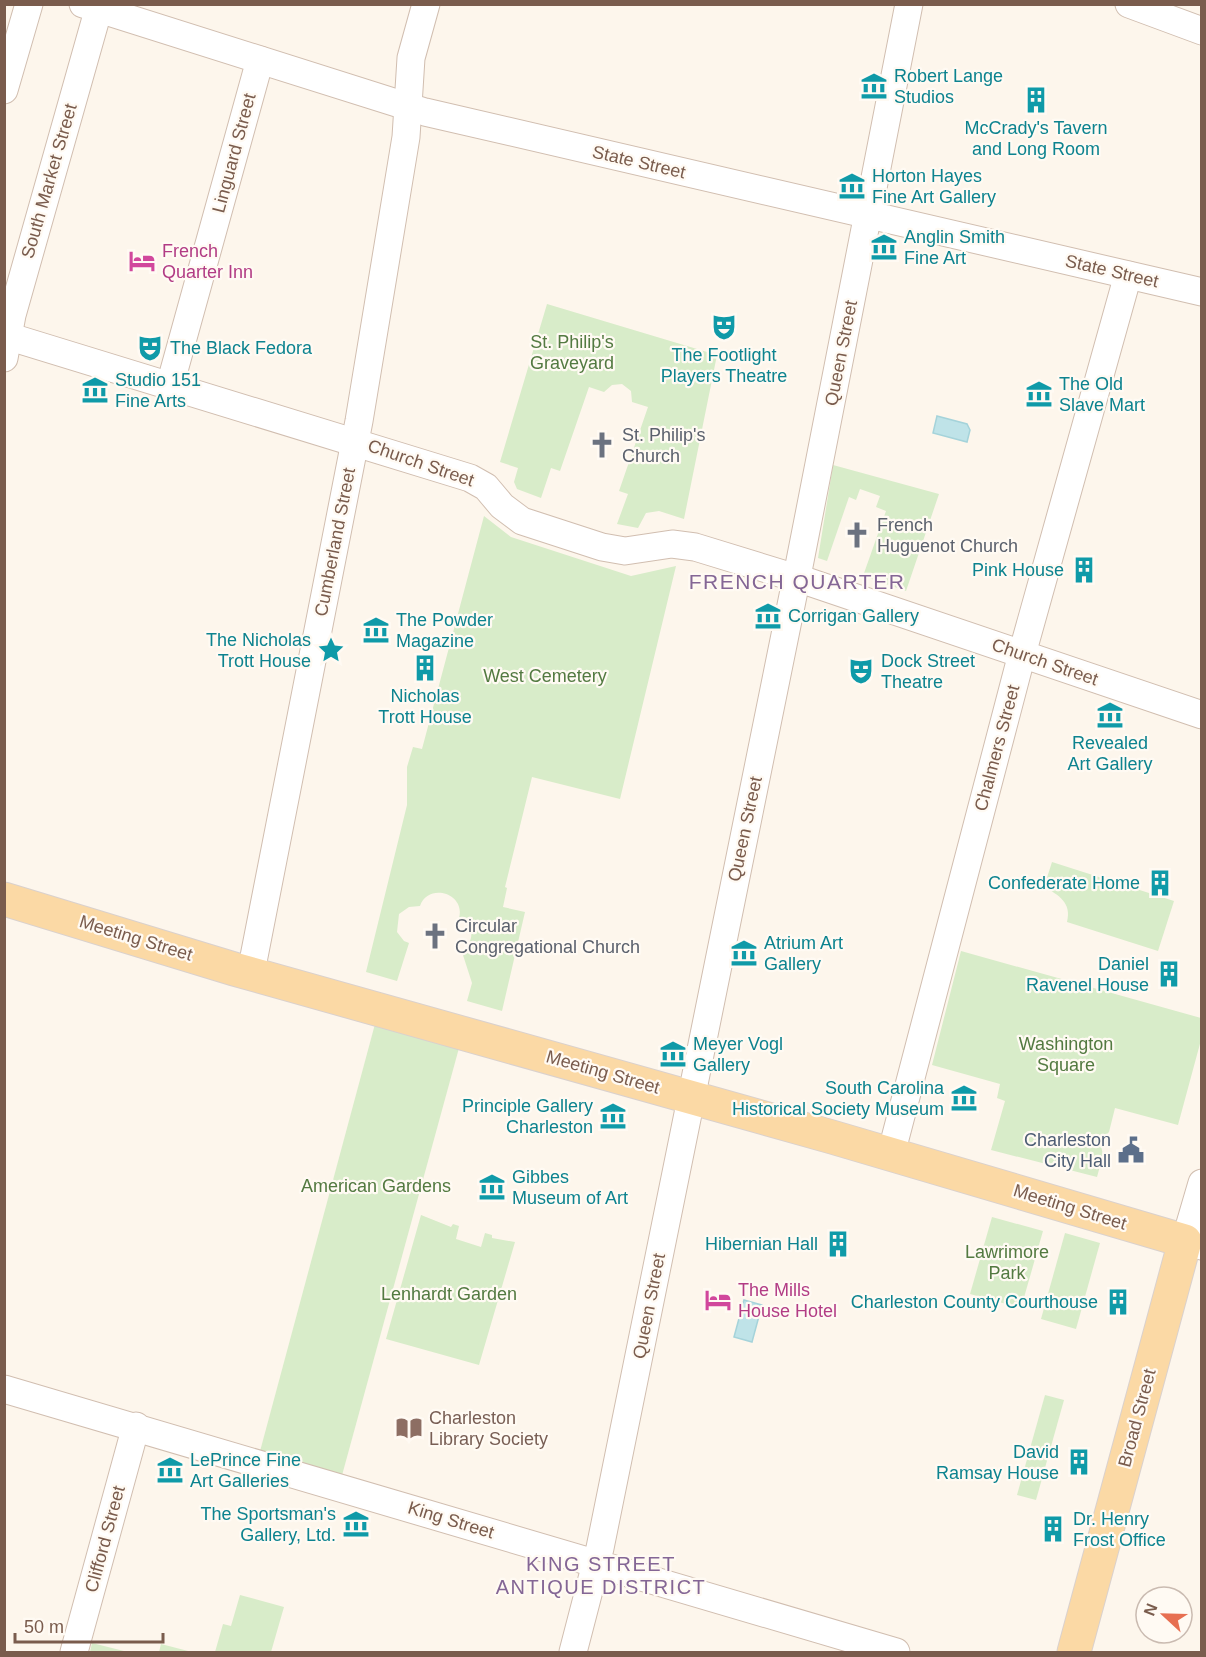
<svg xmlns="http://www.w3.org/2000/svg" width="1206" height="1657" viewBox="0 0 1206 1657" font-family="Arial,sans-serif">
<rect width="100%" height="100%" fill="#fdf6ec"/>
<!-- green -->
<g fill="#d8ecc9">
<path d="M 547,304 L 717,355 L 684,519 L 659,511 L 646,513 L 638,528 L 617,524 L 628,494 L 619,491 L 648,407 L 632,402 L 631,391 L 622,384 L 612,385 L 604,392 L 589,387 L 560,471 L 551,468 L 541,498 L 517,489 L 514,482 L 518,468 L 500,462 Z"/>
<path d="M 833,465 L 939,494 L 906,591 L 863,576 L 886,511 L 876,507 L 880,496 L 860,489 L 856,500 L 849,497 L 827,561 L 818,558 Z"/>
<path d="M 484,516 L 511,537 L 631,576 L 676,566 L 620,799 L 532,777 L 505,887 L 507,888 L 503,907 L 525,912 L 502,1011 L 467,1001 L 472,983 L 462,952 C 474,943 476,923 459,918 C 466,893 428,882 420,906 L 409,907 L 399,914 L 397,932 L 404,941 L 409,943 L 397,981 L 366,972 L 407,805 L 407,767 L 413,747 L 422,749 Z"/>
<path d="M 1052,862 L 1174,901 L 1158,951 L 1067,922 C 1072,903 1059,895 1044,887 Z"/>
<path d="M 961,951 L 1201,1018 L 1201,1040 L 1178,1125 L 1115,1108 L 1109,1132 L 1100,1141 L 1103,1155 L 1097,1177 L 991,1150 L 1005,1101 L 997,1098 L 1000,1084 L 932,1065 Z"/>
<path d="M 375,1024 L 459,1048 L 341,1479 L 259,1455 Z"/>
<path d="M 421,1215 L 451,1227 L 453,1224 L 459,1226 L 456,1239 L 481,1247 L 485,1233 L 492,1235 L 492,1238 L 515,1242 L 479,1365 L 386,1339 Z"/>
<path d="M 992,1217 L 1043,1231 L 1021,1308 L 970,1294 Z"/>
<path d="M 1065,1233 L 1100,1243 L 1076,1329 L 1041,1319 Z"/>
<path d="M 1045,1395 L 1064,1400 L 1036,1500 L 1017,1495 Z"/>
<path d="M 240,1595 L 284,1607 L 271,1652 L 215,1652 L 223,1624 L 231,1626 Z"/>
<path d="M 92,1643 L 128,1652 L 90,1652 Z"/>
<path d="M 161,1644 L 192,1652 L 159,1652 Z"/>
</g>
<!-- water -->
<g fill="#bfe3e8" stroke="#a5d3da" stroke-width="1.5">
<path d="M 937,416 L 967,424 L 970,430 L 967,442 L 933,433 Z"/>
<path d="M 744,1300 L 762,1305 L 752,1342 L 734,1337 Z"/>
</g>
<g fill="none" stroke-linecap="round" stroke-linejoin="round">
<!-- minor casing -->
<g stroke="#d1beb0" stroke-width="29">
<g id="minor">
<path d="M 83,4 L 425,112 L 1202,292"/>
<path d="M 1129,4 L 1202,31"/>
<path d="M 4,90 L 29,4"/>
<path d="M 4,335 L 470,478 L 486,487 L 502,506 L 522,521 L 602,547 L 625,551 L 672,544 L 695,547 L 809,582 L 1202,715"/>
<path d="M 4,358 L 12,315 L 100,4"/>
<path d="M 170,385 L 260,60"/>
<path d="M 251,972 L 359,421 L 406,137 L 411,58 L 426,4"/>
<path d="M 891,1154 L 1022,654 L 1128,275"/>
<path d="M 1202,1183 L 1185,1241 L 1202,1246"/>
<path d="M 4,1389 L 896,1652"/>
<path d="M 74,1652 L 136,1426"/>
<path d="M 573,1652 L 600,1548 L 800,561 L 909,4"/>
</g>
</g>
<!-- major casing -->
<g stroke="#dad1cd" stroke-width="35">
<path id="major" d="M 4,899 L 234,969 L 832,1137 L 1185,1241 L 1074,1652"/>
</g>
<!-- minor -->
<use href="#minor" stroke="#fff" stroke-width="27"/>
<!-- major -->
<use href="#major" stroke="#fbd9a5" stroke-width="33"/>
</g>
<!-- icons -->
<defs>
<g id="museum-bare" transform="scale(2.07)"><path d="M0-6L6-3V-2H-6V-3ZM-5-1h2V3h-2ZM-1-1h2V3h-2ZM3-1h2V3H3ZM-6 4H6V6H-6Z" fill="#0f9aa8" stroke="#fffaf3" stroke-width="2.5" paint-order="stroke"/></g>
<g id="building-bare" transform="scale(2.07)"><path d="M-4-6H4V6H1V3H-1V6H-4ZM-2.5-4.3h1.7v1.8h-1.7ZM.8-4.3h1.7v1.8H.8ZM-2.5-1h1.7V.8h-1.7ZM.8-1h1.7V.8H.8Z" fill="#0f9aa8" stroke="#fffaf3" stroke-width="2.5" paint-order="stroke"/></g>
<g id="hotel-bare" transform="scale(2.07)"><path d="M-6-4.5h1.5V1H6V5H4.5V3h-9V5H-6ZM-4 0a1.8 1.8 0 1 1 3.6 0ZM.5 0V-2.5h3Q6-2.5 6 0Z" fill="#d1479c" stroke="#fffaf3" stroke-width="2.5" paint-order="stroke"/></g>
<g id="theatre-bare" transform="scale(2.07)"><path d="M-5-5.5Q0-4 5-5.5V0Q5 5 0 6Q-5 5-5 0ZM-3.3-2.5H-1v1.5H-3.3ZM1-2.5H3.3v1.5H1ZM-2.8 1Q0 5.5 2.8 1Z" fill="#0f9aa8" stroke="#fffaf3" stroke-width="2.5" paint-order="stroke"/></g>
<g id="church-bare" transform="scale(2.07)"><path d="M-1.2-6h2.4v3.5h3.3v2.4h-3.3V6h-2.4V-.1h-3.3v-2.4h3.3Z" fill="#6b7280" stroke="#fffaf3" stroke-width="2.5" paint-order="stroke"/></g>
<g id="sight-bare" transform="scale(2.07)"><path d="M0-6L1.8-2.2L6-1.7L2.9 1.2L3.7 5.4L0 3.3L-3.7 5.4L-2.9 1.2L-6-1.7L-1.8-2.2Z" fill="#0f9aa8" stroke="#fffaf3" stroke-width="2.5" paint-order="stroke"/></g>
<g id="civic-bare" transform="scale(2.07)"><path d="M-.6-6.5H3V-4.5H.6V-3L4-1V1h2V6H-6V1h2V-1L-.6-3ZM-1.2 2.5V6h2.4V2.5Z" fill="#5c6f8a" stroke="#fffaf3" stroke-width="2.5" paint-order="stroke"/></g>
<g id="library-bare" transform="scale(2.07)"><path d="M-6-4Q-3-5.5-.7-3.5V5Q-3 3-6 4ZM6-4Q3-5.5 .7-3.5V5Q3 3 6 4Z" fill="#8d6e63" stroke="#fffaf3" stroke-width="2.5" paint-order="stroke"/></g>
</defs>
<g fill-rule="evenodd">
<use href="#museum-bare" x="874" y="86"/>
<use href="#building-bare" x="1036" y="100"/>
<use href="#museum-bare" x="852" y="186"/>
<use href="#museum-bare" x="884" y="247"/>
<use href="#hotel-bare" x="142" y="261"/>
<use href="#theatre-bare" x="724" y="327"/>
<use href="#theatre-bare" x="150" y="348"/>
<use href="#museum-bare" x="95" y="390"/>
<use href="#museum-bare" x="1039" y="394"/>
<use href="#church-bare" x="602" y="445"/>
<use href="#church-bare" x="857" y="535"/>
<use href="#building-bare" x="1084" y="570"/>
<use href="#museum-bare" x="768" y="616"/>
<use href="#museum-bare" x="376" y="630"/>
<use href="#sight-bare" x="331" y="650"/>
<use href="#building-bare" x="425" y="668"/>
<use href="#theatre-bare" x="861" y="671"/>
<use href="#museum-bare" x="1110" y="715"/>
<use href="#building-bare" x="1160" y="883"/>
<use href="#church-bare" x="435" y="936"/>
<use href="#museum-bare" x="744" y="953"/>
<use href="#building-bare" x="1169" y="974"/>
<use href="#museum-bare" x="673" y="1054"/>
<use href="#museum-bare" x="964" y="1098"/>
<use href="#museum-bare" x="613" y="1116"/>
<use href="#civic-bare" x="1131" y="1150"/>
<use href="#museum-bare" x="492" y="1187"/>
<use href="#building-bare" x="838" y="1244"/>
<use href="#hotel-bare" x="718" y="1300"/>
<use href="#building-bare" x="1118" y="1302"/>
<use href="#library-bare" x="409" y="1428"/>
<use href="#building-bare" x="1079" y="1462"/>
<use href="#museum-bare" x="170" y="1470"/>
<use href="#museum-bare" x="356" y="1524"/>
<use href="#building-bare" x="1053" y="1529"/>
</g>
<g text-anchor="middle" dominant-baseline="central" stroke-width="4.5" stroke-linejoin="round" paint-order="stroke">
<!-- culture labels -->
<g font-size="18" fill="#0d838f" stroke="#fffaf3" text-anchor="start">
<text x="894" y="76">Robert Lange<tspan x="894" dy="21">Studios</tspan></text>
<text x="1036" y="128" text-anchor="middle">McCrady's Tavern<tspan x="1036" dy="21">and Long Room</tspan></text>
<text x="872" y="176">Horton Hayes<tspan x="872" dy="21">Fine Art Gallery</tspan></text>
<text x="904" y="237">Anglin Smith<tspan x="904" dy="21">Fine Art</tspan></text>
<text x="170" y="348">The Black Fedora</text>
<text x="724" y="355" text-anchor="middle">The Footlight<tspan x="724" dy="21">Players Theatre</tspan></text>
<text x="115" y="380">Studio 151<tspan x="115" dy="21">Fine Arts</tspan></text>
<text x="1059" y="384">The Old<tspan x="1059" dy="21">Slave Mart</tspan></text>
<text x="1064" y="570" text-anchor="end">Pink House</text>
<text x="788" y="616">Corrigan Gallery</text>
<text x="396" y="620">The Powder<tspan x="396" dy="21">Magazine</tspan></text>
<text x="311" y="640" text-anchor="end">The Nicholas<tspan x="311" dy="21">Trott House</tspan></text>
<text x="881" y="661">Dock Street<tspan x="881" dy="21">Theatre</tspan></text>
<text x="425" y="696" text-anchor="middle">Nicholas<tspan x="425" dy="21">Trott House</tspan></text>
<text x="1110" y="743" text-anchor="middle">Revealed<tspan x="1110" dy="21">Art Gallery</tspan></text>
<text x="1140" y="883" text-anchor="end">Confederate Home</text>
<text x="764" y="943">Atrium Art<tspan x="764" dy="21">Gallery</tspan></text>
<text x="1149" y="964" text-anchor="end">Daniel<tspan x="1149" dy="21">Ravenel House</tspan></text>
<text x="693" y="1044">Meyer Vogl<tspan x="693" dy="21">Gallery</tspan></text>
<text x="944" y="1088" text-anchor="end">South Carolina<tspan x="944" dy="21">Historical Society Museum</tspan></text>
<text x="593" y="1106" text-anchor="end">Principle Gallery<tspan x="593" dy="21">Charleston</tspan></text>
<text x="512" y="1177">Gibbes<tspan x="512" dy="21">Museum of Art</tspan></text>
<text x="818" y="1244" text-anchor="end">Hibernian Hall</text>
<text x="1098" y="1302" text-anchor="end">Charleston County Courthouse</text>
<text x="1059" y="1452" text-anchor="end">David<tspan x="1059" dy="21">Ramsay House</tspan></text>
<text x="190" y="1460">LePrince Fine<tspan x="190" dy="21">Art Galleries</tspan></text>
<text x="336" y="1514" text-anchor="end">The Sportsman's<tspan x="336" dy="21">Gallery, Ltd.</tspan></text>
<text x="1073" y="1519">Dr. Henry<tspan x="1073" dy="21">Frost Office</tspan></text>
</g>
<!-- street labels -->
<g font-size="18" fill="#7a5c4d" stroke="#fffaf3">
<text transform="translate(234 153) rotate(-75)">Linguard Street</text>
<text transform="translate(639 162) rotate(13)">State Street</text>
<text transform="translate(49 181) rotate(-74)">South Market Street</text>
<text transform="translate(1112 271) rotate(13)">State Street</text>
<text transform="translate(841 353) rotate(-79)">Queen Street</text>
<text transform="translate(421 463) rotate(19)">Church Street</text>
<text transform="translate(335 542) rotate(-79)">Cumberland Street</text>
<text transform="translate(1045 662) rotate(19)">Church Street</text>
<text transform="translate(997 748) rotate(-75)">Chalmers Street</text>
<text transform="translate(745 829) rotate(-78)">Queen Street</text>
<text transform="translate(136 938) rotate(17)">Meeting Street</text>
<text transform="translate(603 1072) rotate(16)">Meeting Street</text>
<text transform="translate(1070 1207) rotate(17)">Meeting Street</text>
<text transform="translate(649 1306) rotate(-79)">Queen Street</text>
<text transform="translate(1137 1418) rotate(-75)">Broad Street</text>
<text transform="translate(451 1520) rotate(17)">King Street</text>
<text transform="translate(105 1539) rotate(-75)">Clifford Street</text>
</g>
<!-- hotel labels -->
<g font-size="18" fill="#b23c85" stroke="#fffaf3" text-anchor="start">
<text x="162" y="251">French<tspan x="162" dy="21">Quarter Inn</tspan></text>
<text x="738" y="1290">The Mills<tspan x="738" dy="21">House Hotel</tspan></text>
</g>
<!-- park labels -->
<g font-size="18" fill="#537a41" stroke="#fffaf3">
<text x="572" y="342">St. Philip's<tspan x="572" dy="21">Graveyard</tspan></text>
<text x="545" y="676">West Cemetery</text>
<text x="1066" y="1044">Washington<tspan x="1066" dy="21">Square</tspan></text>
<text x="376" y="1186">American Gardens</text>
<text x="1007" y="1252">Lawrimore<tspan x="1007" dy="21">Park</tspan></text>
<text x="449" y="1294">Lenhardt Garden</text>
</g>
<!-- worship labels -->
<g font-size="18" fill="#5b616d" stroke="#fffaf3" text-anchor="start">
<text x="622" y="435">St. Philip's<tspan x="622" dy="21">Church</tspan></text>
<text x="877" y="525">French<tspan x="877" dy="21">Huguenot Church</tspan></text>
<text x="455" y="926">Circular<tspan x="455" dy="21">Congregational Church</tspan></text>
</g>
<!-- service labels -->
<g font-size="18" fill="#4e5e75" stroke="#fffaf3" text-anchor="end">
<text x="1111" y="1140">Charleston<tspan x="1111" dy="21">City Hall</tspan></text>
</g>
<!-- education labels -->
<g font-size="18" fill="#785e54" stroke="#fffaf3" text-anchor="start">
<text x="429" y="1418">Charleston<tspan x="429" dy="21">Library Society</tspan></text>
</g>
<!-- neighbourhood labels -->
<g font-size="20" letter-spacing="1.5" fill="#846695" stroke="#fffaf3">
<text x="601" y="1564">KING STREET<tspan x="601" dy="23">ANTIQUE DISTRICT</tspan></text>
</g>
<!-- quarter labels -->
<g font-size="21" letter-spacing="1.5" fill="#846695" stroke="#fffaf3">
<text x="797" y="581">FRENCH QUARTER</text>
</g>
</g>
<!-- border -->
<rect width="1206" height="1657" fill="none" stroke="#7a5c4d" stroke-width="12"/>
<!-- north arrow -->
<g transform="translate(1164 1615) rotate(292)"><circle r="28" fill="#fffaf3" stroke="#cabbb1" stroke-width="1.5"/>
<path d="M0-4.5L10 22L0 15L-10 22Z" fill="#e76f51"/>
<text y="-9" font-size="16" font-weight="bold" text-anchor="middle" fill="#7a5c4d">N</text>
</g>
<!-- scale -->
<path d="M15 1633v9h148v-9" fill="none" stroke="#7a5c4d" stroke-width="3"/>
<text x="24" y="1633" font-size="18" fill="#7a5c4d" stroke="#fffaf3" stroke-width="4.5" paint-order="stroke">50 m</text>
</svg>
